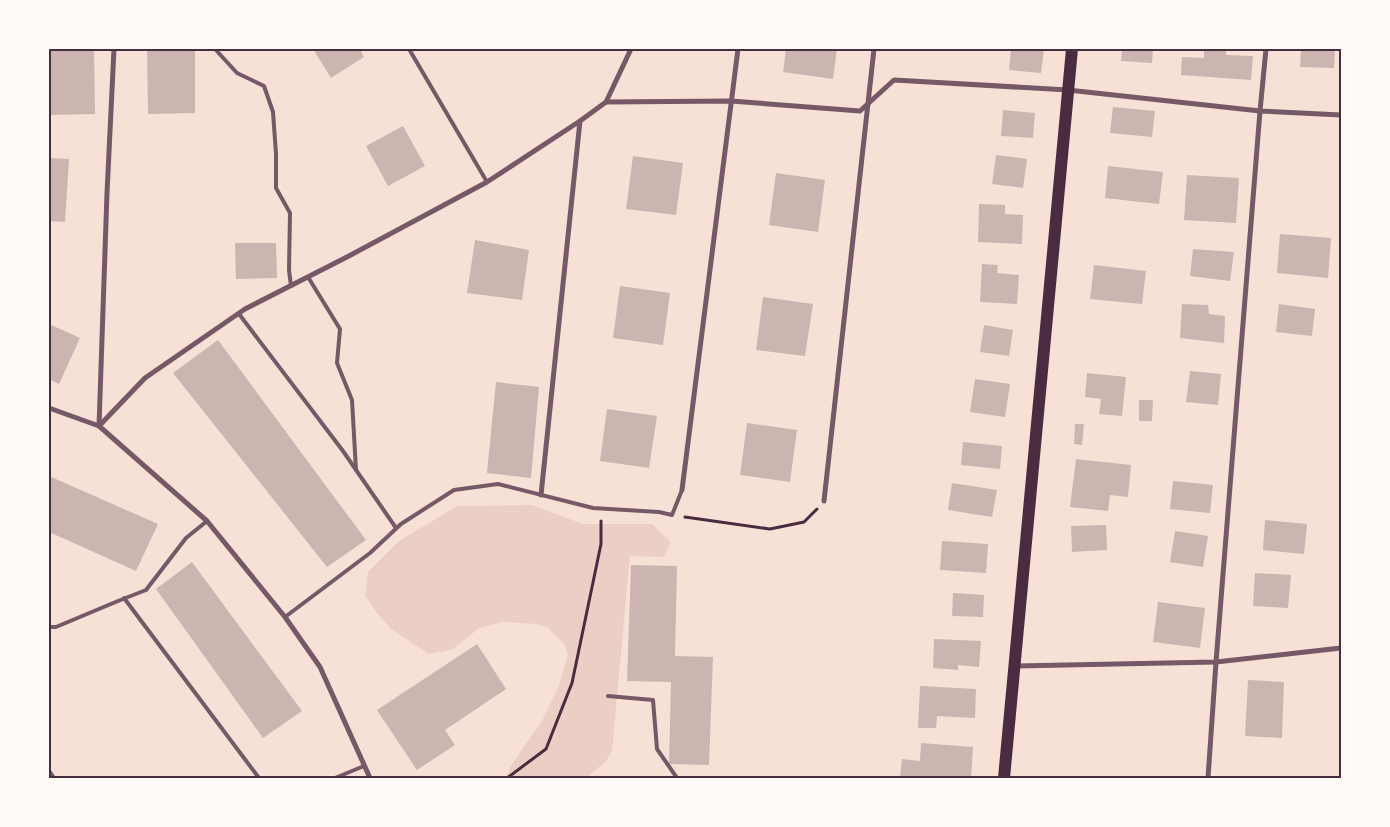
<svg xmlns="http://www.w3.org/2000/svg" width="1390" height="827" viewBox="0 0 1390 827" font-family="'Work Sans',sans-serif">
<rect width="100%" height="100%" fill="#f7e1d7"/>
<!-- green -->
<path fill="#ebcfc5" d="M 532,505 L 583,524 L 652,524 L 671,542 L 664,557 L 630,556 L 612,751 L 606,761 L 586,778 L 506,778 L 510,767 L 543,719 L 558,688 L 568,655 L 564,644 L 548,628 L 537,624 L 503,622 L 479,628 L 452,650 L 428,654 L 391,629 L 377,613 L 365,595 L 368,572 L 399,541 L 457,506 Z"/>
<!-- building -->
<g fill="#ccb4b1">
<path d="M 49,49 L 94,49 L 95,114 L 49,115 Z"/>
<path d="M 147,49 L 195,49 L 195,113 L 148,114 Z"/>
<path d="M 313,49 L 360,49 L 364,57 L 331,78 Z"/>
<path d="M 786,49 L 837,49 L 833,79 L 783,72 Z"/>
<path d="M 1011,49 L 1044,49 L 1041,73 L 1009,70 Z"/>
<path d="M 1122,49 L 1153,49 L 1152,63 L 1121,61 Z"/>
<path d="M 1204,49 L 1226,50 L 1226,55 L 1253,56 L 1251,80 L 1181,75 L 1182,57 L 1204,58 Z"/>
<path d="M 1301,49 L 1335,49 L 1334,68 L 1300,67 Z"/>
<path d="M 1113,107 L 1155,111 L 1152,137 L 1110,133 Z"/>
<path d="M 1003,110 L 1035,113 L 1033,138 L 1001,136 Z"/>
<path d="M 403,126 L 425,166 L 388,186 L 366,146 Z"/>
<path d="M 996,155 L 1027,159 L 1023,188 L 992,184 Z"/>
<path d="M 633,156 L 683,163 L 676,215 L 626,209 Z"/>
<path d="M 49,158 L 69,159 L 65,222 L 49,221 Z"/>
<path d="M 1108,166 L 1163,172 L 1159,204 L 1105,198 Z"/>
<path d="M 776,173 L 825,180 L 818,232 L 769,225 Z"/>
<path d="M 1187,175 L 1239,178 L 1236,223 L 1184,220 Z"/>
<path d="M 979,204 L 1005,205 L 1005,214 L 1023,215 L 1022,244 L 978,242 Z"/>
<path d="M 1280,234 L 1331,238 L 1328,278 L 1277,273 Z"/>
<path d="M 475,240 L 529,250 L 522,300 L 467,293 Z"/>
<path d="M 235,243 L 276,243 L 277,278 L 236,279 Z"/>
<path d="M 1193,249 L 1234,252 L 1230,281 L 1190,276 Z"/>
<path d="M 982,264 L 998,265 L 997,273 L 1019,275 L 1017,304 L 980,302 Z"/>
<path d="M 1094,265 L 1146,271 L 1142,304 L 1090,299 Z"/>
<path d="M 620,286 L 670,293 L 663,345 L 613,338 Z"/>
<path d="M 763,297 L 813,304 L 805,356 L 756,350 Z"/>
<path d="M 1182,304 L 1208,305 L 1209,314 L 1225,316 L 1224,343 L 1180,338 Z"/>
<path d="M 1279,304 L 1315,309 L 1312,336 L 1276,332 Z"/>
<path d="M 49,324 L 80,338 L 59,384 L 49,379 Z"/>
<path d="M 984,325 L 1013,330 L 1009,356 L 980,352 Z"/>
<path d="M 218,340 L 366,540 L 327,567 L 173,373 Z"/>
<path d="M 1190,371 L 1221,374 L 1218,405 L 1186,402 Z"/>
<path d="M 1087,373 L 1126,377 L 1122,416 L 1099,414 L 1101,399 L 1085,397 Z"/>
<path d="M 975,379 L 1010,384 L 1005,417 L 970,412 Z"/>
<path d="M 496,382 L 539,387 L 531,478 L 487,473 Z"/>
<path d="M 1139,400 L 1153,400 L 1152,421 L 1139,421 Z"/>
<path d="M 607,409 L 657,416 L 649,468 L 600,461 Z"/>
<path d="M 747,423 L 797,430 L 790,482 L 740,475 Z"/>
<path d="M 1075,424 L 1084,424 L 1082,445 L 1074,444 Z"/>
<path d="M 963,442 L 1002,446 L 1000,469 L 961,465 Z"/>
<path d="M 1076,459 L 1131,465 L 1128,497 L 1110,495 L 1108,511 L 1070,507 Z"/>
<path d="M 49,476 L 158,524 L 136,571 L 49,532 Z"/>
<path d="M 1173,481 L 1213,485 L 1210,513 L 1170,509 Z"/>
<path d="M 952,483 L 997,490 L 992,517 L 948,510 Z"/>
<path d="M 1265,520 L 1307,524 L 1304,554 L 1263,550 Z"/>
<path d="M 1106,525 L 1107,550 L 1072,552 L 1071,526 Z"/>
<path d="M 1175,531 L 1208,536 L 1203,567 L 1170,562 Z"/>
<path d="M 942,541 L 988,544 L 986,573 L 940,570 Z"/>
<path d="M 192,562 L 302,711 L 263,738 L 156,589 Z"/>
<path d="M 631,565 L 677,566 L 675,656 L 713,657 L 709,765 L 669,764 L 671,682 L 627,681 Z"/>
<path d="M 1255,573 L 1291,575 L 1288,608 L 1253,606 Z"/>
<path d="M 953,593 L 984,595 L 983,617 L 952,616 Z"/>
<path d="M 1158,602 L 1205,608 L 1200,648 L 1153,642 Z"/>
<path d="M 934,639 L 981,641 L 979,667 L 958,665 L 958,670 L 933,668 Z"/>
<path d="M 477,644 L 506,689 L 445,730 L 455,745 L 417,770 L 377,710 Z"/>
<path d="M 1248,680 L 1284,682 L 1282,738 L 1245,736 Z"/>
<path d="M 920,686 L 976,689 L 975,718 L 937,716 L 936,728 L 918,728 Z"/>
<path d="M 921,743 L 973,747 L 971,778 L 900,778 L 902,759 L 920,761 Z"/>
</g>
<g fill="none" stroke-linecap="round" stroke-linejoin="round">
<!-- path -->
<g stroke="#4a2c40" stroke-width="3">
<path d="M 685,517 L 770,529 L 804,522 L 817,509"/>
<path d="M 507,778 L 546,749 L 572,683 L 601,544 L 601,521"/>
</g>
<!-- service -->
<g stroke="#755966" stroke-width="4">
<path d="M 215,49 L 237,73 L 264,86 L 273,112 L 276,154 L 276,188 L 290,213 L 289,270 L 291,286"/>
<path d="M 409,49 L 487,182"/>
<path d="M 308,277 L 340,329 L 337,363 L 352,400 L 356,470"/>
<path d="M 239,314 L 343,451 L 396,528"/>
<path d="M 124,598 L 259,778"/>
<path d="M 285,617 L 370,553 L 401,524 L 454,490 L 498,484 L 593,508 L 659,512 L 672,515 L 682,490"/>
<path d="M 49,627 L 56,627 L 118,601 L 146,590 L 186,538 L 207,521"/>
<path d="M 608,696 L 653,700 L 657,749 L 677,778"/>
<path d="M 49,771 L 54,778"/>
<path d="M 335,778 L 364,766"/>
</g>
<!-- minor -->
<g stroke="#755966" stroke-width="5">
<path d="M 606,102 L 731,101 L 860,111 L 894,80 L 1068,90 L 1260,111 L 1341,115"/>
<path d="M 49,408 L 99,426 L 207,521 L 285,617 L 320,667 L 370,778"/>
<path d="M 99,426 L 145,378 L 245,309 L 347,257 L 487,182 L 580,121 L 606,102 L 631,49"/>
<path d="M 99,426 L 107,193 L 114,49"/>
<path d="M 682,490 L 738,49"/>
<path d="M 541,495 L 580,121"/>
<path d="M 824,501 L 874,49"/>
<path d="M 1016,666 L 1216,662 L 1341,648"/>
<path d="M 1208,778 L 1216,662 L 1260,111 L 1266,49"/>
</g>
<!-- primary -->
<path stroke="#4a2c40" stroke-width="12" d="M 1004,778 L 1072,49"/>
</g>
<!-- border -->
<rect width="1390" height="827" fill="none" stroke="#fffaf5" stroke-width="100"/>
<rect x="50" y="50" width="1290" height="727" fill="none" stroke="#4a2c40" stroke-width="2"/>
</svg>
